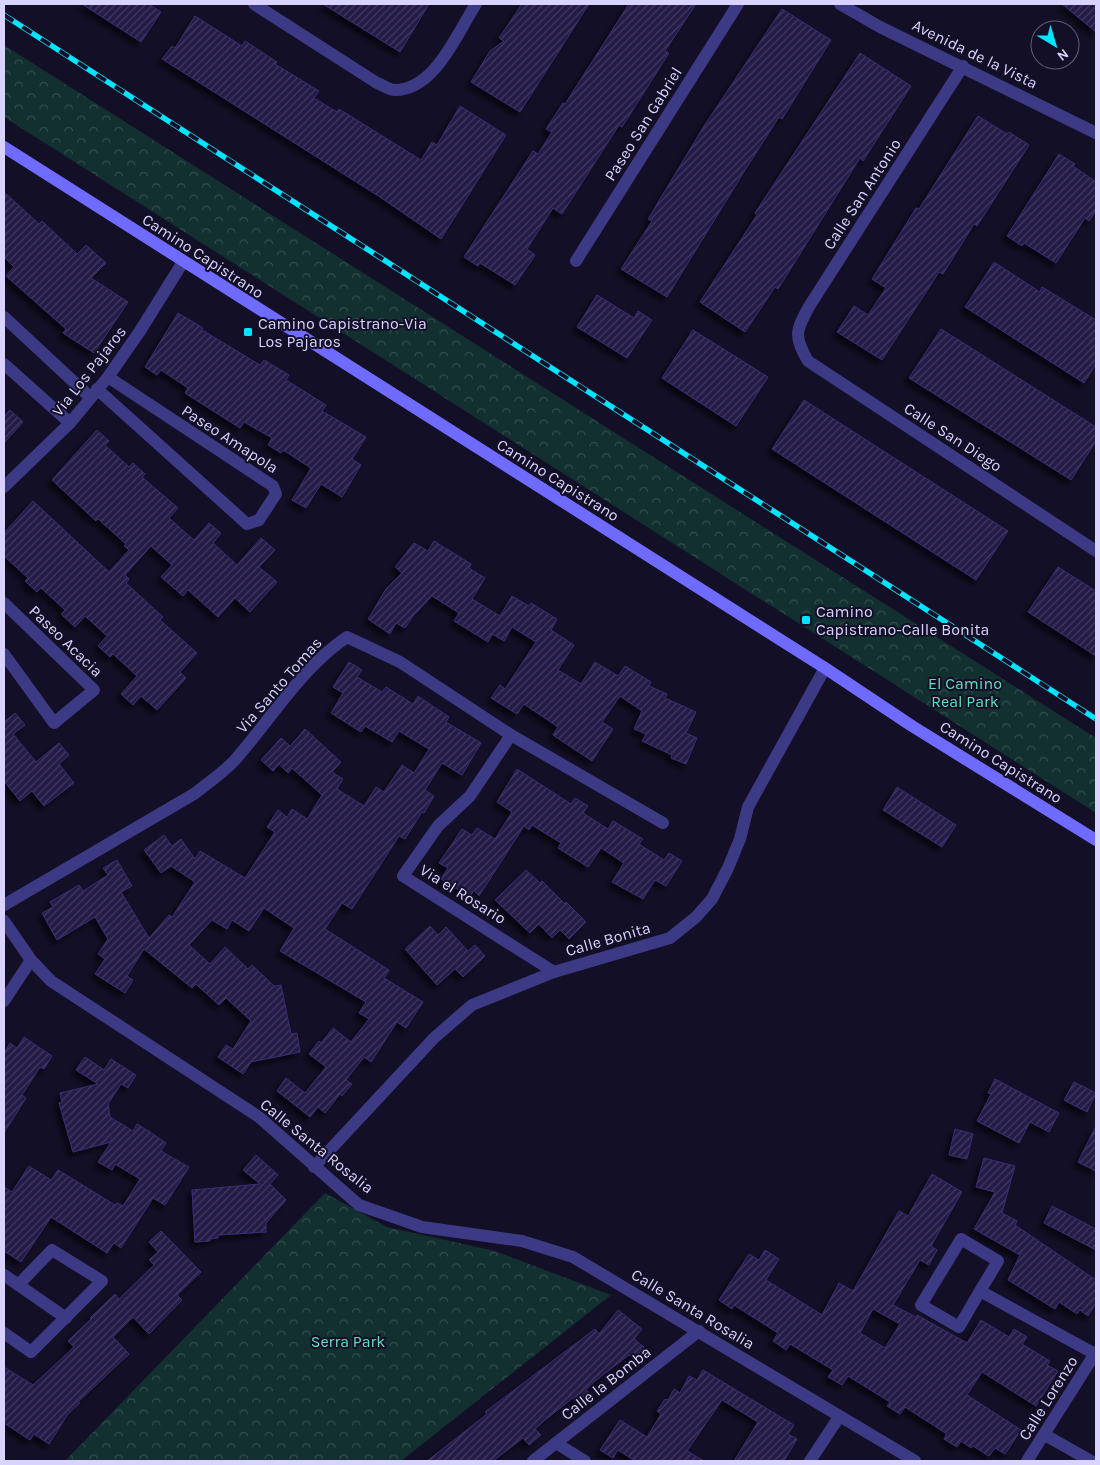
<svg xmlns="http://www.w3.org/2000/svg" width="1100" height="1465" viewBox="0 0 1100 1465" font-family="Karla,sans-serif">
<defs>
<pattern id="park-crowns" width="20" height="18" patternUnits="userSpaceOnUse" patternTransform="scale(1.25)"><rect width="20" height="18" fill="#12302f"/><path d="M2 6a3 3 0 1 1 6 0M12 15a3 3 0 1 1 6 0" fill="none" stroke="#344d4e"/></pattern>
<pattern id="building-hatch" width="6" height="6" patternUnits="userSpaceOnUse" patternTransform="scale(1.25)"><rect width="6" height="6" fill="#241b47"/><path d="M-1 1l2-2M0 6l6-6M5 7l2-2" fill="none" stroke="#433b63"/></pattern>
<filter id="shadow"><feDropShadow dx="-4.5" dy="4.5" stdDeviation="2.5" flood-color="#0009"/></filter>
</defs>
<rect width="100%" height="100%" fill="#130f26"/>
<!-- park -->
<g fill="url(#park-crowns)">
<path d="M 4,45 L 1096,738 L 1096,813 L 4,117 Z"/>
<path d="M 325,1193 L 387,1227 L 495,1251 L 611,1295 L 401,1461 L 65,1461 Z"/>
</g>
<!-- building -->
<g fill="url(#building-hatch)" stroke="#3b2d73" fill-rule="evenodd" filter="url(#shadow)">
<path d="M 82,4 L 149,4 L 161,12 L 141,42 Z"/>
<path d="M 323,4 L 429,4 L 400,52 Z"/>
<path d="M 522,4 L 589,4 L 520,112 L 471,82 L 490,51 L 504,41 L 499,38 Z"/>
<path d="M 629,4 L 696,4 L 665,51 L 669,53 L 622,127 L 619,125 L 562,214 L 553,208 L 527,249 L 535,255 L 515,285 L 480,263 L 478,266 L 464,257 L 533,151 L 538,154 L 552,132 L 546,129 L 563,103 L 565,104 Z"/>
<path d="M 1062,4 L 1096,4 L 1096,32 Z"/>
<path d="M 782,9 L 831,40 L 782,119 L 779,117 L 747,167 L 667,297 L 621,269 L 652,221 L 648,219 L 704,126 Z"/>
<path d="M 195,16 L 242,46 L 245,41 L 277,62 L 275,64 L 319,91 L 314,98 L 337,112 L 339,109 L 421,160 L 432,142 L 437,145 L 460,106 L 506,135 L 441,239 L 380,197 L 162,59 L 172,46 L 175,48 Z"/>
<path d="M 860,53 L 911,86 L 863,161 L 860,158 L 778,289 L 775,287 L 745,332 L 700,302 L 757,215 L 755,213 Z"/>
<path d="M 978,116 L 1007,134 L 1009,132 L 1029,145 L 977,226 L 974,224 L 943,274 L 939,272 L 882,360 L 837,332 L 854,306 L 868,315 L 886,288 L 872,279 L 916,208 L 919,209 Z"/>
<path d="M 1059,154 L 1075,164 L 1073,166 L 1096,182 L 1096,211 L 1089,221 L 1085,218 L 1056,263 L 1024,243 L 1022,246 L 1007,236 Z"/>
<path d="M 4,192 L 39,224 L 42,221 L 77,254 L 86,245 L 106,263 L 91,278 L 128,302 L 94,353 L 63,333 L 66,329 L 6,276 L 14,267 L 4,257 Z"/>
<path d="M 994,262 L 1040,292 L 1042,287 L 1096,320 L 1096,364 L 1084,383 L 965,307 Z"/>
<path d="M 597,295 L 634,318 L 638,311 L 652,320 L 627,358 L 577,327 Z"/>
<path d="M 178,313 L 203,328 L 202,330 L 260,365 L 264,360 L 289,375 L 286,380 L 326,405 L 322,411 L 366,437 L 352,459 L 361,465 L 342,497 L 321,484 L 306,508 L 292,500 L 311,468 L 283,450 L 281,453 L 268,445 L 272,438 L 244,422 L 240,428 L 185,393 L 188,388 L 161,370 L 157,375 L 145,367 Z"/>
<path d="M 941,329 L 1096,427 L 1096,441 L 1071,480 L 909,378 Z"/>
<path d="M 693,330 L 768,377 L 736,426 L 662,378 Z"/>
<path d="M 804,400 L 1008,531 L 976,580 L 772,449 Z"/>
<path d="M 10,410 L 23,422 L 4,443 L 4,417 Z"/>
<path d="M 97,430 L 109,441 L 105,445 L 129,467 L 133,463 L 145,474 L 142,477 L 178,508 L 169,518 L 194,540 L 209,523 L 221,533 L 213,543 L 237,565 L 261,538 L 275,550 L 259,567 L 277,582 L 250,612 L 235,598 L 218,617 L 188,590 L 183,596 L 161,577 L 172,565 L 151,546 L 125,575 L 129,579 L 126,583 L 163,617 L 160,620 L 197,653 L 180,672 L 186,678 L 157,710 L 141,696 L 133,705 L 121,694 L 137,676 L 113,654 L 110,657 L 98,646 L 107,636 L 85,616 L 75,627 L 61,614 L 65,610 L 41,588 L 37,592 L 25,581 L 28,578 L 4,556 L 4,533 L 33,501 L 109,572 L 129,550 L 124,546 L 126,544 L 98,519 L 96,521 L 52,480 Z"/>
<path d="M 434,541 L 471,564 L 469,568 L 485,578 L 472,599 L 500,616 L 512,596 L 529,606 L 531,603 L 557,619 L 551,630 L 574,645 L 558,670 L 581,684 L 595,662 L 618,676 L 625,666 L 651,682 L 649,686 L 667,694 L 665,698 L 696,712 L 686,733 L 697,738 L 686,764 L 671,758 L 672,755 L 642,741 L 646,734 L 634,729 L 642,711 L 620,696 L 602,722 L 613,729 L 592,761 L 553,735 L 558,727 L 524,704 L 517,714 L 491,698 L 500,685 L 505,689 L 536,642 L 512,627 L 504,641 L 492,634 L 488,642 L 454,621 L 459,613 L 432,596 L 413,616 L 405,628 L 396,623 L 390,634 L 368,619 L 386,589 L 402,573 L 395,567 L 414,543 L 428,551 Z"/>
<path d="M 1058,567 L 1096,591 L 1096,656 L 1028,612 Z"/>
<path d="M 349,662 L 362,670 L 357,677 L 382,692 L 386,687 L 413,704 L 418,696 L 449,717 L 446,722 L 481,743 L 462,775 L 442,763 L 425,790 L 434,796 L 424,813 L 422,812 L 405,839 L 399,836 L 352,909 L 342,903 L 325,929 L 389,970 L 384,978 L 423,1002 L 406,1028 L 397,1022 L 371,1062 L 364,1057 L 346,1080 L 352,1084 L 342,1096 L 340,1094 L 325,1113 L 318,1107 L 310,1117 L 277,1091 L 286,1078 L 305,1093 L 326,1067 L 309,1054 L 319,1041 L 321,1043 L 333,1028 L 351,1042 L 369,1019 L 359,1013 L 366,1002 L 280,951 L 294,928 L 264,908 L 249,931 L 232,920 L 227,929 L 212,920 L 189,945 L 210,964 L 225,947 L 248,969 L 252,965 L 274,986 L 281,985 L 291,1034 L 297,1033 L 300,1052 L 251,1062 L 243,1074 L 218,1057 L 226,1045 L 233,1049 L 251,1021 L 226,998 L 219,1005 L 196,984 L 192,988 L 144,949 L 127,976 L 133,980 L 125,993 L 95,974 L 105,959 L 98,954 L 108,939 L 95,917 L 57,940 L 42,913 L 53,907 L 50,902 L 79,885 L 83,891 L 108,875 L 103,868 L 117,860 L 132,886 L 121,892 L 149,938 L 169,915 L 172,917 L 195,882 L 171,866 L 161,873 L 144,850 L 164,835 L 172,846 L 181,839 L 195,859 L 200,851 L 245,878 L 275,832 L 267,827 L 278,810 L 287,817 L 292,809 L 307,819 L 322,795 L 292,768 L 288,773 L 279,764 L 273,771 L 261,760 L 281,738 L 290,746 L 305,729 L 341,762 L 332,772 L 343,779 L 337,789 L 364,806 L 376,787 L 384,792 L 402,765 L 414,773 L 429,749 L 399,731 L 392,742 L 365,726 L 361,732 L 331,713 L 343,693 L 333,687 Z"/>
<path d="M 15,713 L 25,725 L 13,734 L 36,762 L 59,743 L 69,755 L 59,764 L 74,783 L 44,806 L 32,791 L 20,801 L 4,781 L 4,722 Z"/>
<path d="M 517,769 L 571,804 L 575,798 L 588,806 L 583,813 L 608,829 L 613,821 L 643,839 L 639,844 L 664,860 L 669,853 L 682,861 L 666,886 L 655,880 L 643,899 L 612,882 L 624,863 L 601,848 L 588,867 L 558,848 L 561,843 L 532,825 L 529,830 L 524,826 L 479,896 L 474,890 L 470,897 L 441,879 L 448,868 L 439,863 L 462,829 L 472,835 L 477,828 L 495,839 L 512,812 L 497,802 Z"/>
<path d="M 897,787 L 956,825 L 942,847 L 883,810 Z"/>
<path d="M 526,870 L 540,883 L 542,881 L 565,904 L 566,902 L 586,922 L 569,939 L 560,930 L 552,938 L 539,924 L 530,933 L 495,900 Z"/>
<path d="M 430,926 L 438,935 L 446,927 L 468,951 L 475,945 L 485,956 L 463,977 L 455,969 L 437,985 L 405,949 Z"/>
<path d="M 24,1037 L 52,1056 L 44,1069 L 40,1067 L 22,1095 L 26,1098 L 4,1133 L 4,1053 L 10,1043 L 17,1048 Z"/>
<path d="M 85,1057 L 104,1070 L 111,1059 L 136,1075 L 128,1088 L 121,1084 L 108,1104 L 110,1117 L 133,1131 L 137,1124 L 150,1132 L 166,1143 L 161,1151 L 189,1167 L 165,1205 L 153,1198 L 121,1248 L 114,1243 L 107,1253 L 51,1217 L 21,1262 L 4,1251 L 4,1187 L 12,1192 L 29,1166 L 51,1180 L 58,1170 L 115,1205 L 117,1203 L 123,1206 L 140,1179 L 115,1164 L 112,1170 L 98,1162 L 111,1142 L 73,1152 L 59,1103 L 62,1102 L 60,1093 L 98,1084 L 76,1070 Z"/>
<path d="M 995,1079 L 1059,1113 L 1049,1132 L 1030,1122 L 1019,1143 L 977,1121 L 991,1094 L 988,1093 Z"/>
<path d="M 1074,1082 L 1096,1093 L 1087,1112 L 1064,1100 Z"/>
<path d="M 1096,1126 L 1096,1171 L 1078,1162 Z"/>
<path d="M 955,1129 L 973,1134 L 967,1159 L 949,1155 Z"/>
<path d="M 256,1155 L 278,1175 L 270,1184 L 286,1200 L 266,1223 L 266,1232 L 218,1235 L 218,1238 L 210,1239 L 210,1241 L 195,1242 L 192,1190 L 260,1184 L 243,1170 Z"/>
<path d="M 984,1158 L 1015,1166 L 1002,1213 L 1017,1221 L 1015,1225 L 1096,1280 L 1096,1303 L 1088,1316 L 1080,1310 L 1077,1314 L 1059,1302 L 1055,1309 L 1008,1280 L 1020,1255 L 974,1229 L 995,1192 L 976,1187 Z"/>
<path d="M 932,1174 L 962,1192 L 931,1246 L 937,1250 L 929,1265 L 920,1260 L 893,1305 L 916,1317 L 917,1315 L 967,1343 L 981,1320 L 1009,1337 L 1014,1329 L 1027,1337 L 1022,1344 L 1050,1361 L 1047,1365 L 1058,1371 L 1036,1406 L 982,1372 L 967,1395 L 1021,1430 L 1005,1454 L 995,1448 L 989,1456 L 973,1446 L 971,1448 L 961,1441 L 957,1447 L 944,1439 L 947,1434 L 905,1407 L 900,1414 L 887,1406 L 890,1402 L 848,1376 L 842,1385 L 828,1377 L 833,1370 L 790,1344 L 786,1350 L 773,1341 L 778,1333 L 734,1305 L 732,1309 L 719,1300 L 749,1254 L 759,1260 L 765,1250 L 779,1259 L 766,1280 L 822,1315 L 839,1283 L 853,1291 L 899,1211 L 908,1216 ZM 873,1309 L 900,1324 L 885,1348 L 860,1333 Z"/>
<path d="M 1052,1206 L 1096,1229 L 1096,1250 L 1044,1223 Z"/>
<path d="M 161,1231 L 201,1272 L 177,1295 L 182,1300 L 149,1334 L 133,1317 L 113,1337 L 129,1354 L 78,1402 L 80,1403 L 68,1414 L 49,1444 L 34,1434 L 30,1440 L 4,1423 L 4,1367 L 33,1385 L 74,1347 L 68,1341 L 91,1319 L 90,1318 L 115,1294 L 119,1299 L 154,1265 L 149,1260 L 158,1252 L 149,1242 Z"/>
<path d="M 618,1310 L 642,1329 L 634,1339 L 644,1347 L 634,1359 L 629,1355 L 595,1381 L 586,1389 L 590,1395 L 578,1404 L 573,1398 L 545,1420 L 535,1429 L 541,1435 L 529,1445 L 523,1438 L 493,1461 L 427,1461 L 487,1414 L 485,1412 L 595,1329 L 599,1334 Z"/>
<path d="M 703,1370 L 794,1425 L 788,1434 L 797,1439 L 784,1461 L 734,1461 L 758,1422 L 722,1400 L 687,1451 L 704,1461 L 635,1461 L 618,1450 L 613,1458 L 600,1450 L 620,1420 L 647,1437 L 661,1414 L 657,1411 L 665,1399 L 668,1400 L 674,1389 L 680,1393 L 689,1376 L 697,1380 Z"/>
</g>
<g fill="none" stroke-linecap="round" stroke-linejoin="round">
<!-- minor -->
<g stroke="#3d3a85" stroke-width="12">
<path d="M 254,4 L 377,83 C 383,85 389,90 395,90 C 435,90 457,33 476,4"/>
<path d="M 963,66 L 810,305 C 796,330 793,336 808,361 L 1096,551"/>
<path d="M 576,261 L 738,4"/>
<path d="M 4,317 L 90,397"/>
<path d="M 4,364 L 70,423"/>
<path d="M 97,389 L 247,524 L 259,520 L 276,494 L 273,486 L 108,377"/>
<path d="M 4,603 L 94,690 L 54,723 L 4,654"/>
<path d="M 511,735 L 470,796 L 438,826 L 403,876 L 554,972"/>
<path d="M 4,905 L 194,794 C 208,783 223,773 235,760 C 271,719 302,667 347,637 L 400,662 L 511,735 L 663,823"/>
<path d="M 4,1001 L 31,960"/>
<path d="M 4,1275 L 66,1318"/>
<path d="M 980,1291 L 959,1327 L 921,1305 L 961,1239 L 998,1261 L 980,1291 L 1095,1354"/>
<path d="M 4,1333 L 31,1352 L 102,1281 L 52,1250 L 18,1285"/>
<path d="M 1045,1435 L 1091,1461"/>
<path d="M 556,1443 L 585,1461"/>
<path d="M 533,1461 L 699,1331"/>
<path d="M 810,1461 L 839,1417"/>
</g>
<!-- tertiary -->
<g stroke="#3d3a85" stroke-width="12">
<path d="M 840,4 L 880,27 L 1096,133"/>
<path d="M 4,487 L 70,423 L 108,377 L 140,331 L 183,262"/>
<path d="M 4,921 L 31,960 L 51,981 L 259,1117 L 359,1205 L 422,1227 L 522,1241 L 573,1257 L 915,1461"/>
<path d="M 314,1167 L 434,1038 L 472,1005 L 554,972 L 670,938 L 696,917 L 712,899 L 728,868 L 740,839 L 748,807 L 825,668"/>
<path d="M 1027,1461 L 1096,1352"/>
</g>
<!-- secondary -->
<path stroke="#6f6bff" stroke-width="12" d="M 4,147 L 825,668 L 912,726 L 1096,840"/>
<!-- rail casing -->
<g stroke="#00e5ff" stroke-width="5.5">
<path id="rail" d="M 4,15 L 1096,719"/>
</g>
<!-- rail -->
<use href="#rail" stroke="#130f26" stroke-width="4" stroke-dasharray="11" stroke-linecap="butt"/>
</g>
<!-- markers -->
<g fill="#00e5ff" stroke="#130f26" stroke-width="2">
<rect x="243" y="327" width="10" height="10" rx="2.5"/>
<rect x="801" y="615" width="10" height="10" rx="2.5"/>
</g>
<g text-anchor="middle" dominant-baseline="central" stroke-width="4" stroke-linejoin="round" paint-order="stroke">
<!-- street labels -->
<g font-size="16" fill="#d9d4ff" stroke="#130f26">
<text transform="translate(975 54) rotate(26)">Avenida de la Vista</text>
<text transform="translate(643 124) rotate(-58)">Paseo San Gabriel</text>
<text transform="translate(862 194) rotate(-57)">Calle San Antonio</text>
<text transform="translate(203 256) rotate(33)">Camino Capistrano</text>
<text transform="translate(89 371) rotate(-52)">Via Los Pajaros</text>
<text transform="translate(953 437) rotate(33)">Calle San Diego</text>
<text transform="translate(230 439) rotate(33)">Paseo Amapola</text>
<text transform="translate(558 480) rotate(32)">Camino Capistrano</text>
<text transform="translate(66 641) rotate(44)">Paseo Acacia</text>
<text transform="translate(279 685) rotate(-49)">Via Santo Tomas</text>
<text transform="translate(1001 762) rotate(32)">Camino Capistrano</text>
<text transform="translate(463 894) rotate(32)">Via el Rosario</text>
<text transform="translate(608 939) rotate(-16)">Calle Bonita</text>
<text transform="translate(317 1146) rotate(39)">Calle Santa Rosalia</text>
<text transform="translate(693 1309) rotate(31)">Calle Santa Rosalia</text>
<text transform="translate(606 1383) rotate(-38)">Calle la Bomba</text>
<text transform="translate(1048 1398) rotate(-58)">Calle Lorenzo</text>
</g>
<!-- poi labels -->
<g font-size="16" fill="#d9d4ff" stroke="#130f26" text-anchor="start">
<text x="258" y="323">Camino Capistrano-Via<tspan x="258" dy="18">Los Pajaros</tspan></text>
<text x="816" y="611">Camino<tspan x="816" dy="18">Capistrano-Calle Bonita</tspan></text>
</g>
<!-- park labels -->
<g font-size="16" fill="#5fe0c0" stroke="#130f26">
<text x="965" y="683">El Camino<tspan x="965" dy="18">Real Park</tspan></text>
<text x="348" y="1341">Serra Park</text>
</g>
</g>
<!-- border -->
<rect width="1100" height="1465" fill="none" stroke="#d9d4ff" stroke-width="10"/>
<!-- north arrow -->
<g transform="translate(1055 45) rotate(142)"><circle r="24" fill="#130f26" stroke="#625e7d"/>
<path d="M0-4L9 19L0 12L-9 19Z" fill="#00e5ff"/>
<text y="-8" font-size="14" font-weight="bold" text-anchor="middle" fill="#d9d4ff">N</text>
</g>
</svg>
